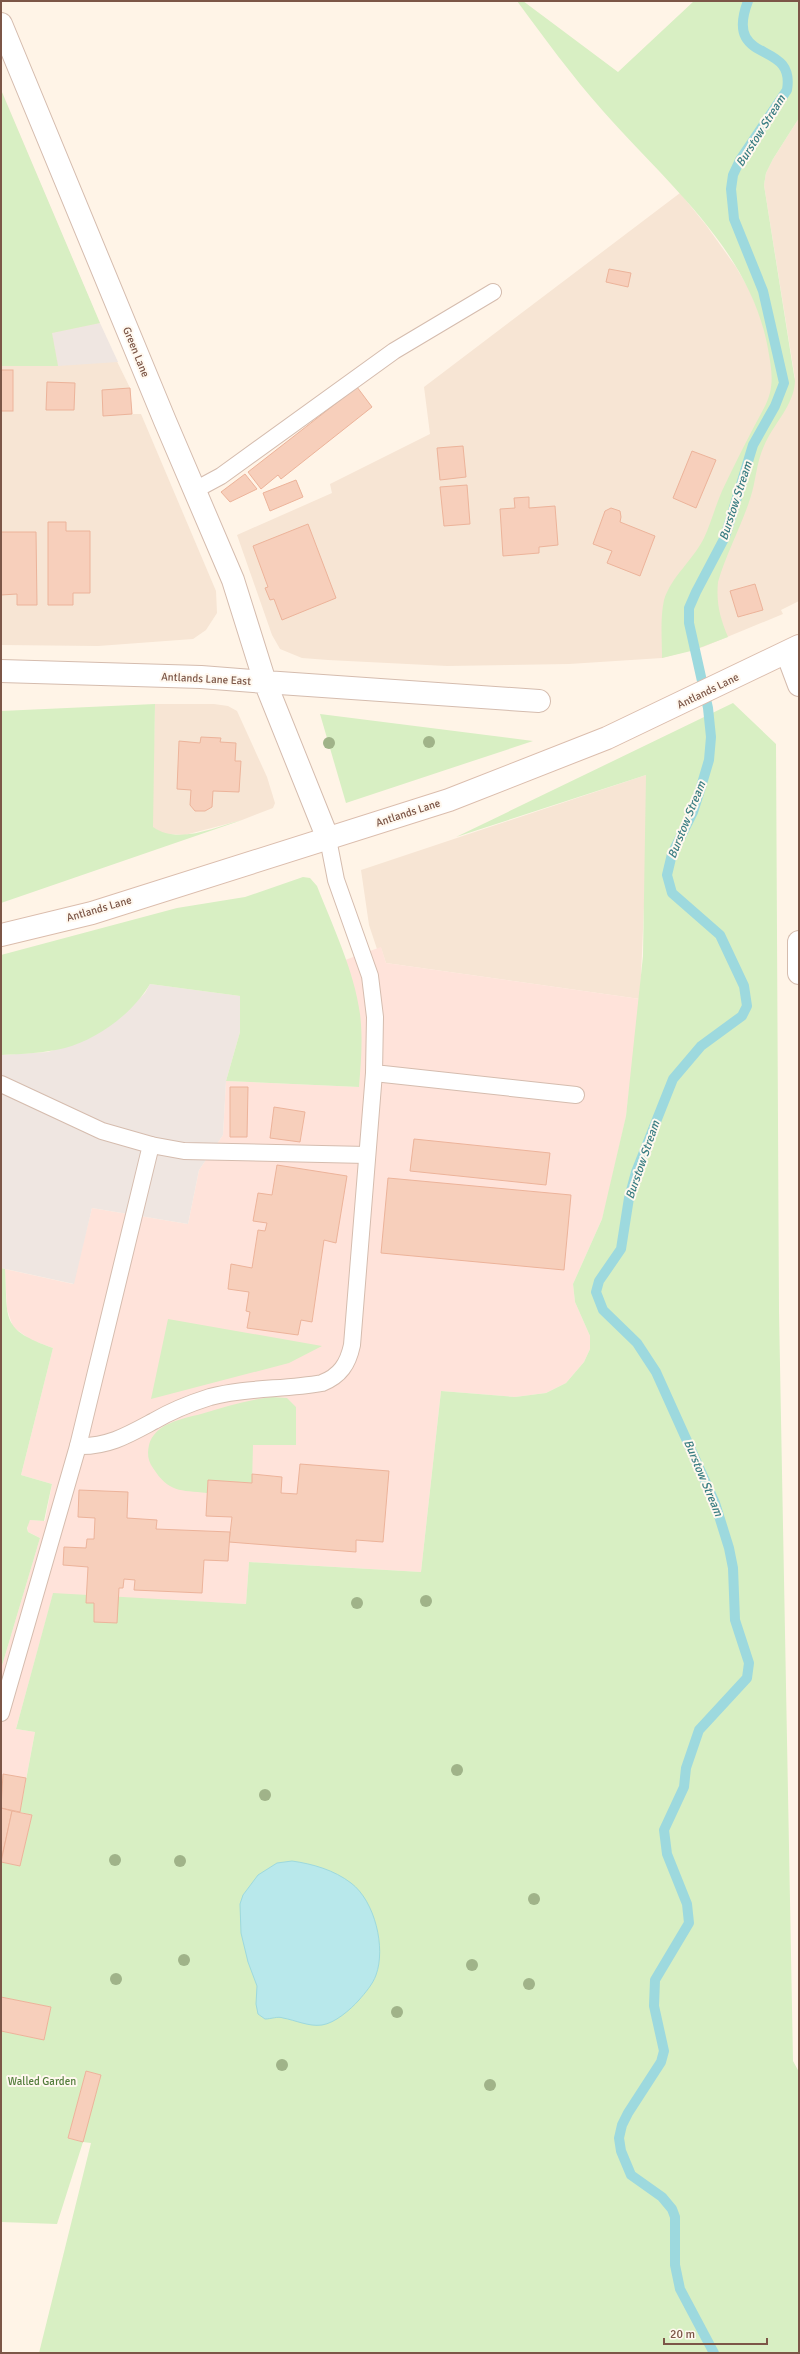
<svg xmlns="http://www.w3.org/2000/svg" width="800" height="2354" viewBox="0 0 800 2354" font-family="Signika,sans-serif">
<rect width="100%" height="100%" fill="#fff4e7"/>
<!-- residential -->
<g fill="#f7e5d4">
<path d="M 1,90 L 108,343 L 130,388 L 132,414 L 141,414 L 216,591 L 217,613 L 206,630 L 193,639 L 98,646 L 1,645 Z"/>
<path d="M 799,118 L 799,601 L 781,610 L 783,614 L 703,647 L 662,658 L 569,664 L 447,666 L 328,660 L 302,658 L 280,649 L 272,635 L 237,535 L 332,493 L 330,484 L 430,434 L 424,387 L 680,193 L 706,225 L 736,267 L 750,291 L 764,325 L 795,379 L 764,185 L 766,173 L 773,159 Z"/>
<path d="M 155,704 L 214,704 L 228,706 L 237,711 L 267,777 L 275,803 L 273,808 L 242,820 L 185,835 L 164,834 L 152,827 Z"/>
<path d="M 646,775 L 647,836 L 640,999 L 386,963 L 381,948 L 377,949 L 369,925 L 361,870 Z"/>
</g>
<!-- commercial -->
<path fill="#ffe3da" d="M 381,947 L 386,963 L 640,999 L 626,1117 L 607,1200 L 602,1219 L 573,1284 L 575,1302 L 590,1336 L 590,1349 L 584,1362 L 566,1383 L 546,1393 L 515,1397 L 441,1391 L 421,1572 L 249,1562 L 246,1604 L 53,1594 L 16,1729 L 35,1732 L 20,1812 L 12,1811 L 1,1861 L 1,1669 L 40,1538 L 28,1532 L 27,1525 L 30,1520 L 45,1521 L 52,1484 L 21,1475 L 53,1348 L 31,1340 L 13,1327 L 7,1309 L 5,1269 L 73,1284 L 92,1208 L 188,1224 L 199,1170 L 223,1135 L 226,1081 L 359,1087 L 361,1030 L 357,1002 L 345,960 Z"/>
<!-- industrial -->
<g fill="#efe6e1">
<path d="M 100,323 L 118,362 L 58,366 L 52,333 Z"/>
<path d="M 150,984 L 240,996 L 240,1032 L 226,1081 L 223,1135 L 199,1170 L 188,1224 L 92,1208 L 74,1284 L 1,1268 L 1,1055 L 48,1052 L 91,1037 L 126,1012 L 145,993 Z"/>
</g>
<!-- green -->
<g fill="#d8efc3" fill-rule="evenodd">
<path d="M 517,1 L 523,1 L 618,72 L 694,1 L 799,1 L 799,118 L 773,159 L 766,173 L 764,185 L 795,381 C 794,406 773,424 764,446 C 756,463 756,482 750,499 C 741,527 726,554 718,582 C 716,603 720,618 728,637 L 691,651 L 662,658 C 662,639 660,618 664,600 C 671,577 693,560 704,538 C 711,523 715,507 722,491 C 735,463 749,436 764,408 C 775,388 772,371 768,349 C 750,249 666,183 603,111 C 572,76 545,39 517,1 Z"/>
<path d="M 1,90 L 100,323 L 52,333 L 58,366 L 1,366 Z"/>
<path d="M 733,703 L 776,744 L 779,1311 L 793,2061 L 799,2072 L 799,2353 L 39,2353 L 91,2143 L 83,2142 L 57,2224 L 1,2222 L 1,2031 L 44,2040 L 51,2007 L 1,1997 L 1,1862 L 20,1866 L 32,1815 L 20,1812 L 35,1732 L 16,1729 L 53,1593 L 246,1604 L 249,1562 L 421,1572 L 441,1391 L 515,1397 L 546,1393 L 566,1383 L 584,1362 L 590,1349 L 590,1336 L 575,1302 L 573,1284 L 602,1219 L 626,1116 L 643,956 L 646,775 L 456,837 ZM 86,2071 L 101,2075 L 82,2142 L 68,2138 Z"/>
<path d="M 155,704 L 153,827 C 178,845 215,827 242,820 L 1,903 L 1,711 Z"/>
<path d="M 320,714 L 533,741 L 346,803 Z"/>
<path d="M 303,877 L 310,878 L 317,886 C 333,927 354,970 360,1014 C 363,1038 361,1062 359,1087 L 226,1081 L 240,1032 L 240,996 L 150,984 C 133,1013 98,1039 65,1048 C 44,1053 23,1054 1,1055 L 1,955 L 177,908 L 245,897 Z"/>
<path d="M 1,1268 L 5,1269 C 8,1320 0,1329 53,1348 L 21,1475 L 52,1484 L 44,1521 L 30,1520 L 27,1528 L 28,1532 L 40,1538 L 1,1669 Z"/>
<path d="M 168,1319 L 322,1346 L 289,1363 L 151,1399 Z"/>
<path d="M 272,1397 L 287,1398 L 296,1407 L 296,1445 L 253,1445 L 252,1483 L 209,1480 L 207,1493 C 180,1490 169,1493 153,1468 C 148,1461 147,1454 149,1445 C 155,1423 182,1419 201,1414 C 224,1407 247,1400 272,1397 Z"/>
</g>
<!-- water -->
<path fill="#b8e8eb" stroke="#9dd9de" d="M 292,1861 C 313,1864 334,1870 351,1883 C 375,1901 386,1948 376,1975 C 373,1984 365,1993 359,2000 C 350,2010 335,2023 322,2025 C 309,2027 295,2020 283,2018 C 278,2016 271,2019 265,2019 L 258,2014 L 256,2004 L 257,1986 L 248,1962 L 241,1933 L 240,1904 L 243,1895 L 258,1875 L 277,1863 Z"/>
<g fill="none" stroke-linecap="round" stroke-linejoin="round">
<!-- stream -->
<path stroke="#9dd9de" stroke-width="10" d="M 714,2353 L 680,2289 L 675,2265 L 675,2217 L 672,2209 L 662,2197 L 631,2175 L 621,2151 L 619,2138 L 622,2125 L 628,2113 L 661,2062 L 664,2051 L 654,2006 L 655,1980 L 689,1923 L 687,1904 L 667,1854 L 664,1830 L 684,1787 L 686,1768 L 699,1730 L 747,1678 L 749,1663 L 735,1620 L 733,1568 L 729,1548 L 715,1503 L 656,1372 L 637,1343 L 603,1310 L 596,1292 L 599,1281 L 621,1249 L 629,1198 L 636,1172 L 673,1079 L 701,1046 L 742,1016 L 747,1006 L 744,986 L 720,935 L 672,893 L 667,875 L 672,854 L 693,812 L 701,787 L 709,760 L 711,737 L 708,708 L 689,623 L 689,608 L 696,592 L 725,537 L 753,445 L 775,406 L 784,383 L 763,291 L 734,219 L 731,189 L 733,175 L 740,160 L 787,90 C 796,38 723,67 748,1"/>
</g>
<!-- building -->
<g fill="#f7cfbb" stroke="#ecb39a">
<path d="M 609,269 L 631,273 L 628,287 L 606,282 Z"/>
<rect x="1" y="370" width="12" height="41"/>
<path d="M 47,382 L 75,383 L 74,410 L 46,410 Z"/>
<path d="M 357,387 L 372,407 L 281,479 L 278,475 L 261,489 L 248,472 Z"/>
<path d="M 130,388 L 132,414 L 103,416 L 102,390 Z"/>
<path d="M 463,446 L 466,477 L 440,480 L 437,448 Z"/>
<path d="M 692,451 L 716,460 L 696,508 L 673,498 Z"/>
<path d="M 245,474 L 257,489 L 230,502 L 221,492 Z"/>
<path d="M 296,480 L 303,497 L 270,511 L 263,493 Z"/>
<path d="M 467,485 L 470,524 L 444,526 L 440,487 Z"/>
<path d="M 529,497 L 529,508 L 555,506 L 558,545 L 539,547 L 539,553 L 503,556 L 500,509 L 515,508 L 514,498 Z"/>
<path d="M 611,508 L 620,511 L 621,517 L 620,522 L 655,536 L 640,576 L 607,563 L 612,551 L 593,544 L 605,511 Z"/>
<path d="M 48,522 L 66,522 L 66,531 L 90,531 L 90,593 L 73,593 L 73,605 L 48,605 Z"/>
<path d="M 308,524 L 336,598 L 282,620 L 274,599 L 270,600 L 265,588 L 268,587 L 253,546 Z"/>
<path d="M 1,532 L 36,532 L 37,605 L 17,605 L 17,594 L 1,595 Z"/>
<path d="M 755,584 L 763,610 L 738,617 L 730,591 Z"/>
<path d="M 201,737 L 221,738 L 220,742 L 236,743 L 235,761 L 241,761 L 239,792 L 213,791 L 212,807 L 205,811 L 195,811 L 190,805 L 191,790 L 177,789 L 179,741 L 200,743 Z"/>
<path d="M 230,1087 L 248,1087 L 247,1137 L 230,1137 Z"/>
<path d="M 274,1107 L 305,1112 L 300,1142 L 270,1138 Z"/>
<path d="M 414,1139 L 550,1153 L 546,1185 L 410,1171 Z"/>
<path d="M 277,1165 L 347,1176 L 336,1243 L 324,1240 L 312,1322 L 301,1320 L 298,1335 L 247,1328 L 250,1312 L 246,1311 L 249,1292 L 228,1289 L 231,1264 L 252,1268 L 258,1230 L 265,1231 L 267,1223 L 253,1221 L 258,1193 L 272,1195 Z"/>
<path d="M 388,1178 L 571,1195 L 564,1270 L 381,1253 Z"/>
<path d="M 300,1464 L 389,1471 L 383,1542 L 356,1540 L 356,1552 L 229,1542 L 232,1517 L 206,1516 L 208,1480 L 252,1483 L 252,1474 L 282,1477 L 281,1493 L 297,1494 Z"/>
<path d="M 79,1490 L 128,1492 L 127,1518 L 157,1520 L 156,1529 L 230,1532 L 228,1561 L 204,1560 L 202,1593 L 134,1590 L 135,1580 L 124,1579 L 123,1588 L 119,1588 L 117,1623 L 94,1622 L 94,1603 L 86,1603 L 88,1567 L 63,1565 L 64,1547 L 86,1548 L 87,1539 L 94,1539 L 95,1518 L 78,1517 Z"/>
<path d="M 3,1774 L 26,1778 L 20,1812 L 1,1808 Z"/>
<path d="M 1,1808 L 12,1811 L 1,1861 Z"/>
<path d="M 12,1811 L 32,1815 L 20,1866 L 1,1862 Z"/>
<path d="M 1,1997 L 51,2007 L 44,2040 L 1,2031 Z"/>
<path d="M 86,2071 L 101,2075 L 83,2142 L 68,2138 Z"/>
</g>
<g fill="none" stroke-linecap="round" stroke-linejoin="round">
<!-- lane casing -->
<g stroke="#d5bcae" stroke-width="18">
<g id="lane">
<path d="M 195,490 L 221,476 L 394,351 L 493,292"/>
<path d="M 328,839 L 336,880 L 370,976 L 375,1017 L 374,1073 L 576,1095"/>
<path d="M 1,1084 L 102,1131 L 151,1145 L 78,1446"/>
<path d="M 151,1145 L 184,1151 L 367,1155"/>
<path d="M 1,1713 L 78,1446 C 108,1447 128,1435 154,1421 C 171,1411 191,1403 210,1397 C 247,1387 284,1390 322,1383 C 340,1376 348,1364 352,1345 L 374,1073"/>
</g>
</g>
<!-- street casing -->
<g stroke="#d5bcae" stroke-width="24">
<g id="street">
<path d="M 1,24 L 165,421 L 233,580 L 265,682 L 539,701"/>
<path d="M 787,653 L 799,685"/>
<path d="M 1,671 L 201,677 L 265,682 L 328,839"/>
<path d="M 799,942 L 799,973"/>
</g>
</g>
<!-- secondary casing -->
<g stroke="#dbbdad" stroke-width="24">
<path id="secondary" d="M 1,935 L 92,913 L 449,800 L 607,738 L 799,646"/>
</g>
<!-- lane -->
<use href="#lane" stroke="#fff" stroke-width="16"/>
<!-- street -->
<use href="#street" stroke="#fff" stroke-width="22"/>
<!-- secondary -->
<use href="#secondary" stroke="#fff" stroke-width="22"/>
</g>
<!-- trees -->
<g fill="#a0b389">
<circle cx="429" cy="742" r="6"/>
<circle cx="329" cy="743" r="6"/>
<circle cx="426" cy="1601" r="6"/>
<circle cx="357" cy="1603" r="6"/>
<circle cx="457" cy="1770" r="6"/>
<circle cx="265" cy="1795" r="6"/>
<circle cx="115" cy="1860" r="6"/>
<circle cx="180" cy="1861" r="6"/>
<circle cx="534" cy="1899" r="6"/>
<circle cx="184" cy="1960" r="6"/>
<circle cx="472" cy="1965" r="6"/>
<circle cx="116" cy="1979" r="6"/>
<circle cx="529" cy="1984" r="6"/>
<circle cx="397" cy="2012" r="6"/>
<circle cx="282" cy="2065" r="6"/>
<circle cx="490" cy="2085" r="6"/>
</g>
<g text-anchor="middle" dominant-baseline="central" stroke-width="4" stroke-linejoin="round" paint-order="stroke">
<!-- street labels -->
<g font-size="11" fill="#7c5647" stroke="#fff8ef">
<text transform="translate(136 352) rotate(68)">Green Lane</text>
<text transform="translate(206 679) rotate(3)">Antlands Lane East</text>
<text transform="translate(708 691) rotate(-26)">Antlands Lane</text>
<text transform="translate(408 813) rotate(-18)">Antlands Lane</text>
<text transform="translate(99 909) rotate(-16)">Antlands Lane</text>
</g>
<!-- park labels -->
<g font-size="11" fill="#537d3c" stroke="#fff8ef">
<text x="42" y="2081">Walled Garden</text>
</g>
<!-- water labels -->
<g font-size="12" font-style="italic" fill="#397c82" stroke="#fff8ef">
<text transform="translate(761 131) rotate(-58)">Burstow Stream</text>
<text transform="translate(736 501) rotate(-72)">Burstow Stream</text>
<text transform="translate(687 820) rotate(-68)">Burstow Stream</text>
<text transform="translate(643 1160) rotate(-71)">Burstow Stream</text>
<text transform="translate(703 1478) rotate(67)">Burstow Stream</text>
</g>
</g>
<!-- border -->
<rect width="800" height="2354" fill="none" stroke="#7c5647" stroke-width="4"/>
<!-- scale -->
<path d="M664 2338v6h103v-6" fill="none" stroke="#7c5647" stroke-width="2"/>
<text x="670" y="2338" font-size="12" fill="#7c5647" stroke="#fff8ef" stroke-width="3" paint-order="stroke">20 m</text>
</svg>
